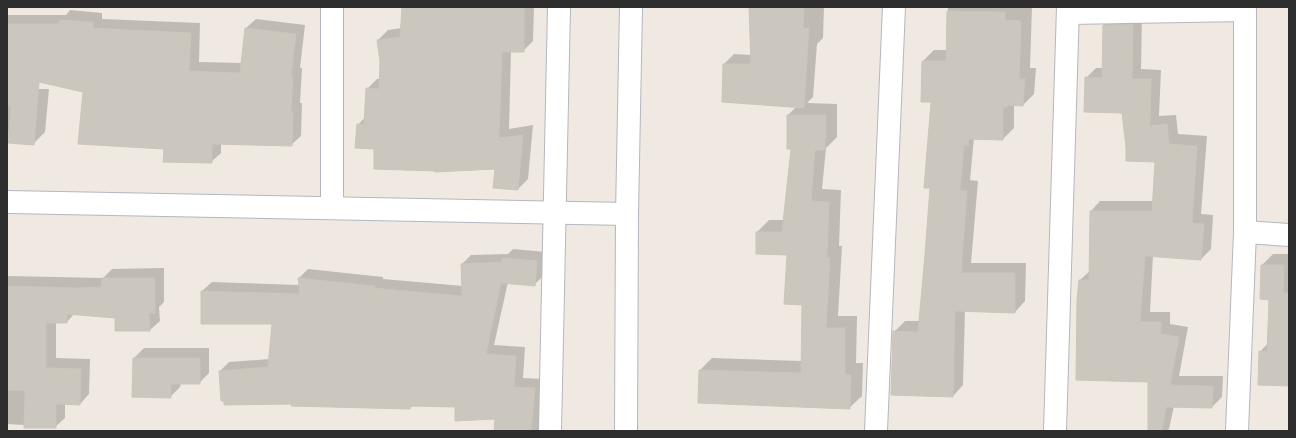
<svg xmlns="http://www.w3.org/2000/svg" width="1296" height="438" viewBox="0 0 1296 438" font-family="'Titillium Web',sans-serif">
<rect width="100%" height="100%" fill="#efe9e1"/>
<!-- shadow -->
<g fill="#0003">
<path d="M 403,7 L 534,7 L 533,41 L 523,51 L 511,51 L 509,129 L 533,125 L 528,179 L 518,189 L 496,168 L 375,148 L 358,125 L 366,116 L 367,89 L 377,79 L 380,79 L 381,61 L 378,40 L 388,30 L 402,28 Z"/>
<path d="M 750,7 L 824,7 L 823,38 L 817,44 L 813,97 L 807,103 L 837,104 L 837,137 L 826,148 L 822,189 L 841,190 L 839,246 L 842,246 L 838,316 L 857,316 L 856,363 L 863,363 L 862,396 L 849,408 L 699,402 L 700,370 L 712,358 L 802,361 L 803,304 L 788,254 L 757,232 L 769,220 L 784,220 L 792,148 L 788,115 L 797,106 L 723,101 L 724,64 L 734,54 L 751,55 Z"/>
<path d="M 948,7 L 1032,7 L 1030,68 L 1036,68 L 1034,94 L 1023,105 L 1014,105 L 1014,128 L 1003,139 L 974,138 L 970,180 L 978,181 L 971,263 L 1026,263 L 1025,301 L 1015,312 L 965,310 L 963,385 L 953,396 L 894,332 L 905,321 L 920,321 L 931,187 L 932,101 L 922,101 L 923,61 L 934,50 L 948,50 Z"/>
<path d="M 70,10 L 102,13 L 102,19 L 200,23 L 199,62 L 242,63 L 246,28 L 256,19 L 305,25 L 300,68 L 302,68 L 300,103 L 302,103 L 301,136 L 291,145 L 221,143 L 221,153 L 211,162 L 165,148 L 93,91 L 7,60 L 7,15 L 66,15 Z"/>
<path d="M 1114,15 L 1142,15 L 1141,69 L 1161,70 L 1159,116 L 1176,115 L 1178,134 L 1207,136 L 1201,214 L 1213,215 L 1211,249 L 1201,259 L 1153,255 L 1150,312 L 1170,312 L 1170,324 L 1188,327 L 1179,376 L 1223,376 L 1222,397 L 1212,407 L 1174,406 L 1169,429 L 1167,431 L 1149,431 L 1149,381 L 1080,280 L 1090,271 L 1091,211 L 1100,201 L 1153,201 L 1156,161 L 1123,112 L 1086,78 L 1096,68 L 1104,68 L 1104,25 Z"/>
<path d="M 1289,86 L 1289,128 L 1288,128 Z"/>
<path d="M 7,89 L 49,89 L 45,132 L 33,144 L 10,133 L 7,133 Z"/>
<path d="M 513,249 L 546,252 L 544,275 L 534,285 L 508,282 L 494,345 L 525,347 L 523,378 L 543,379 L 539,431 L 495,431 L 496,418 L 456,406 L 414,405 L 410,408 L 293,403 L 220,371 L 229,362 L 270,359 L 273,323 L 202,323 L 202,291 L 212,282 L 299,285 L 299,278 L 308,269 L 383,277 L 383,279 L 463,286 L 462,264 L 471,255 L 508,254 Z"/>
<path d="M 1273,254 L 1289,254 L 1289,385 L 1260,352 L 1268,343 L 1270,299 L 1262,265 Z"/>
<path d="M 164,268 L 164,302 L 159,307 L 160,321 L 150,330 L 116,317 L 74,314 L 67,322 L 56,322 L 56,358 L 90,359 L 89,394 L 80,404 L 65,403 L 65,418 L 55,427 L 7,424 L 7,276 L 103,278 L 112,269 Z"/>
<path d="M 144,348 L 209,348 L 209,373 L 199,383 L 181,383 L 180,387 L 170,397 L 134,358 Z"/>
</g>
<!-- building -->
<g fill="#cbc7bf" stroke="#cbc5ba">
<path d="M 402,7 L 524,8 L 524,52 L 502,52 L 499,138 L 523,135 L 518,190 L 493,188 L 495,169 L 435,172 L 435,171 L 374,169 L 374,149 L 355,148 L 357,124 L 364,125 L 366,88 L 379,89 L 380,61 L 377,40 L 400,37 Z"/>
<path d="M 749,7 L 804,7 L 803,28 L 809,28 L 804,108 L 722,102 L 723,64 L 751,64 Z"/>
<path d="M 947,11 L 1005,12 L 1005,20 L 1021,21 L 1019,79 L 1025,79 L 1023,106 L 1007,105 L 1007,107 L 1003,107 L 1003,140 L 969,139 L 968,146 L 964,145 L 960,191 L 967,191 L 961,273 L 1015,273 L 1015,313 L 955,311 L 953,397 L 891,395 L 893,331 L 918,332 L 925,255 L 930,188 L 924,188 L 931,102 L 921,102 L 922,61 L 946,61 Z"/>
<path d="M 60,20 L 93,22 L 93,28 L 191,33 L 189,71 L 240,73 L 245,28 L 296,34 L 291,77 L 293,77 L 291,112 L 293,112 L 292,146 L 212,144 L 212,163 L 163,162 L 164,149 L 78,144 L 83,92 L 39,82 L 34,145 L 8,143 L 11,106 L 7,106 L 7,24 L 59,24 Z"/>
<path d="M 1133,24 L 1132,79 L 1151,79 L 1150,126 L 1167,124 L 1169,144 L 1197,146 L 1192,223 L 1204,224 L 1201,260 L 1145,256 L 1140,322 L 1161,322 L 1161,334 L 1179,337 L 1170,385 L 1213,386 L 1212,408 L 1166,407 L 1162,431 L 1148,431 L 1148,382 L 1076,380 L 1077,300 L 1079,280 L 1089,280 L 1090,211 L 1152,211 L 1155,162 L 1126,161 L 1126,147 L 1122,113 L 1084,112 L 1085,77 L 1102,78 L 1103,25 Z"/>
<path d="M 787,115 L 826,115 L 825,150 L 815,150 L 811,201 L 829,202 L 827,258 L 830,258 L 826,328 L 845,328 L 845,374 L 851,375 L 850,409 L 698,403 L 699,370 L 801,373 L 802,305 L 784,304 L 787,255 L 756,254 L 756,232 L 782,232 L 791,149 L 787,149 Z"/>
<path d="M 502,258 L 537,261 L 535,286 L 501,283 L 486,354 L 516,356 L 514,387 L 535,388 L 531,431 L 494,431 L 495,419 L 455,421 L 455,407 L 411,406 L 410,409 L 291,406 L 292,404 L 224,405 L 224,401 L 221,401 L 219,371 L 268,367 L 272,324 L 201,324 L 201,291 L 300,294 L 298,278 L 375,286 L 374,288 L 462,296 L 461,264 L 502,262 Z"/>
<path d="M 1261,265 L 1284,265 L 1283,293 L 1289,293 L 1289,386 L 1258,385 L 1259,351 L 1267,352 L 1269,300 L 1260,299 Z"/>
<path d="M 102,278 L 155,278 L 155,313 L 149,313 L 150,331 L 115,331 L 115,318 L 67,314 L 67,323 L 46,323 L 46,368 L 81,369 L 80,405 L 56,404 L 56,428 L 24,428 L 25,391 L 7,390 L 7,286 L 76,288 L 101,287 Z"/>
<path d="M 133,358 L 200,358 L 200,384 L 171,384 L 171,398 L 132,397 Z"/>
</g>
<g fill="none" stroke-linecap="round" stroke-linejoin="round">
<!-- minor casing -->
<g stroke="#b4b7c1" stroke-width="24">
<g id="minor">
<path d="M 332,7 L 332,208"/>
<path d="M 1068,13 L 1245,10"/>
<path d="M 7,202 L 627,214"/>
<path d="M 1245,232 L 1289,235"/>
<path d="M 550,431 L 559,7"/>
<path d="M 876,431 L 894,7"/>
<path d="M 1055,431 L 1068,7"/>
<path d="M 1237,431 L 1245,232 L 1245,7"/>
</g>
</g>
<!-- tertiary casing -->
<g stroke="#b4b7c1" stroke-width="24">
<path id="tertiary" d="M 626,431 L 627,214 L 631,7"/>
</g>
<!-- minor -->
<use href="#minor" stroke="#fff" stroke-width="22"/>
<!-- tertiary -->
<use href="#tertiary" stroke="#fff" stroke-width="22"/>
</g>
<!-- border -->
<rect width="1296" height="438" fill="none" stroke="#2e2e2e" stroke-width="16"/>
</svg>
